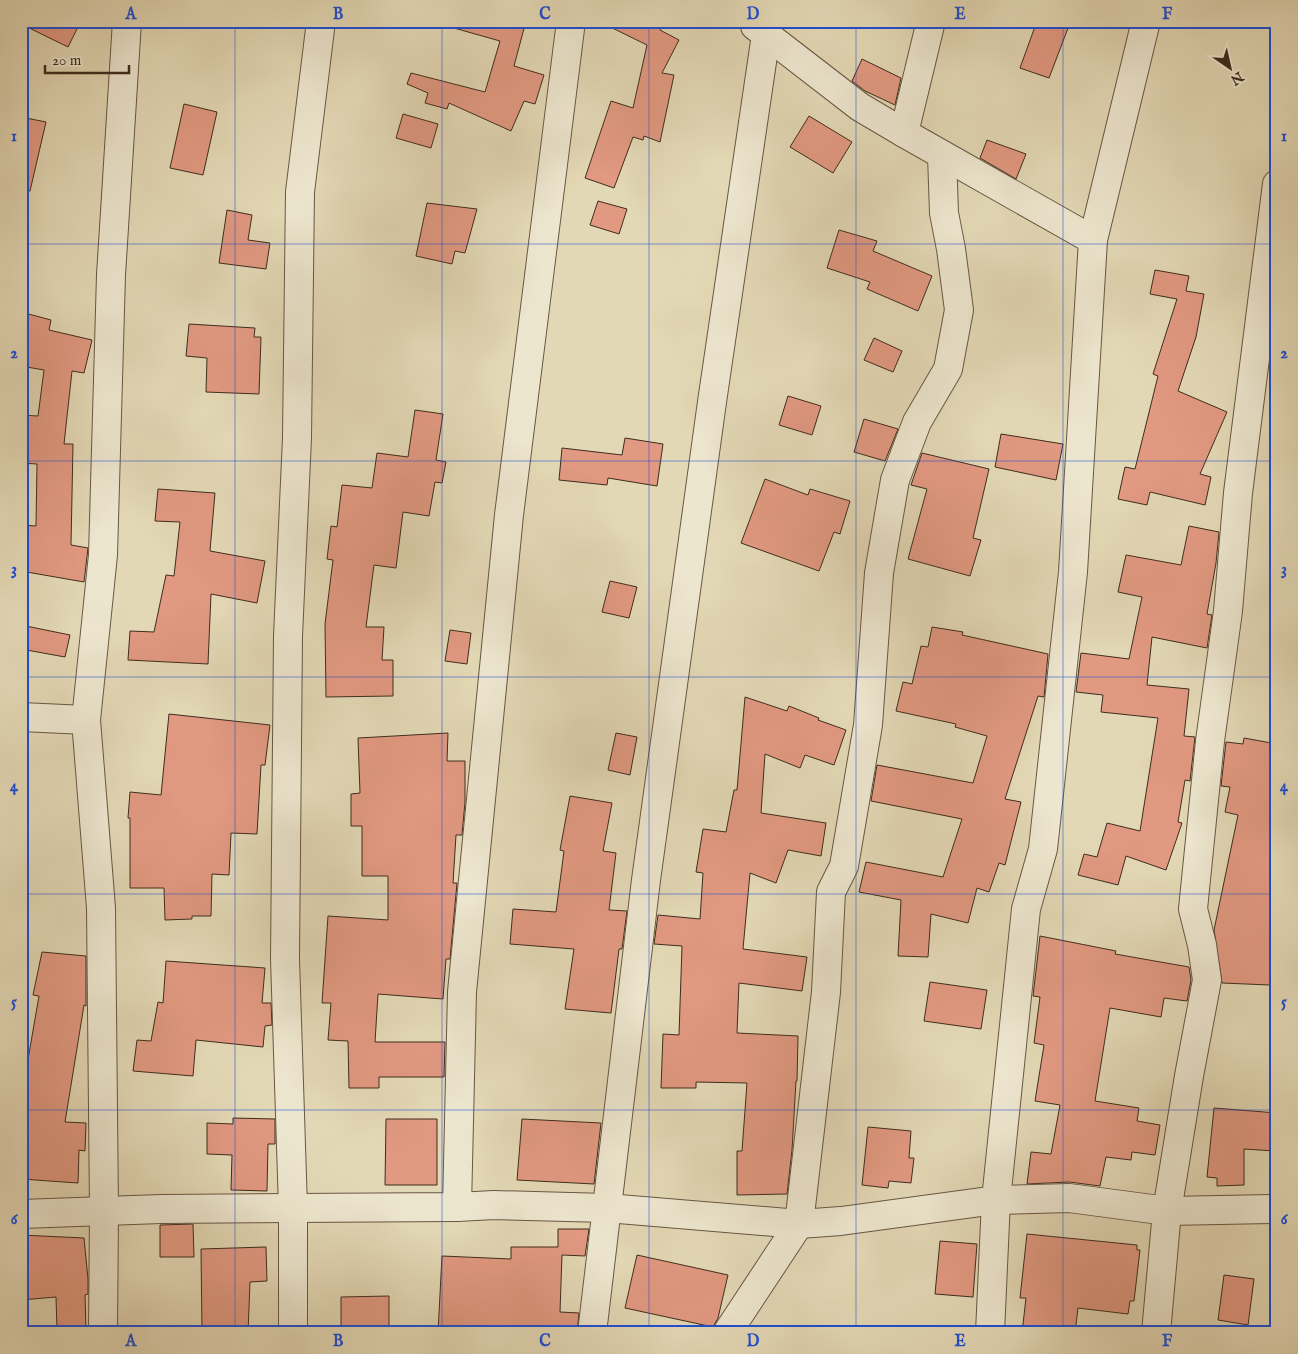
<svg xmlns="http://www.w3.org/2000/svg" width="1298" height="1354" viewBox="0 0 1298 1354" font-family="'IM FELL English',serif">
<rect width="100%" height="100%" fill="#e3d8b5"/>
<filter id="stains"><feTurbulence type="fractalNoise" baseFrequency=".004" numOctaves="4"/><feColorMatrix values="0 0 0 0 .2 0 0 0 0 .09 0 0 0 0 .02 0 0 0 .5 -.17"/></filter>
<radialGradient id="worn" r=".72"><stop offset=".6" stop-color="#630" stop-opacity="0"/><stop offset="1" stop-color="#630" stop-opacity=".3"/></radialGradient>
<!-- building -->
<g fill="#e19981" stroke="#3f2c1d">
<path d="M 21,21 L 81,21 L 68,47 L 21,24 Z"/>
<path d="M 455,21 L 526,21 L 514,66 L 544,75 L 535,104 L 524,101 L 511,131 L 449,103 L 447,109 L 425,103 L 428,93 L 407,84 L 411,73 L 485,92 L 500,41 L 454,28 Z"/>
<path d="M 598,21 L 664,21 L 660,30 L 679,40 L 662,73 L 674,75 L 660,142 L 644,136 L 643,140 L 633,137 L 614,188 L 585,178 L 611,101 L 633,108 L 647,45 Z"/>
<path d="M 1037,21 L 1048,21 L 1068,28 L 1049,78 L 1020,68 Z"/>
<path d="M 862,59 L 901,78 L 895,105 L 865,91 L 852,81 Z"/>
<path d="M 184,104 L 217,112 L 203,175 L 170,168 Z"/>
<path d="M 403,114 L 438,124 L 431,148 L 396,138 Z"/>
<path d="M 809,116 L 852,142 L 833,173 L 790,147 Z"/>
<path d="M 21,117 L 46,122 L 30,191 L 21,190 Z"/>
<path d="M 987,140 L 1026,154 L 1016,179 L 980,158 Z"/>
<path d="M 598,201 L 627,209 L 619,234 L 590,225 Z"/>
<path d="M 427,203 L 477,209 L 465,253 L 455,251 L 452,264 L 416,256 Z"/>
<path d="M 227,210 L 252,215 L 248,240 L 270,243 L 266,269 L 219,263 Z"/>
<path d="M 839,230 L 877,241 L 873,251 L 932,276 L 918,311 L 867,289 L 870,282 L 827,268 Z"/>
<path d="M 1155,270 L 1189,276 L 1186,291 L 1204,294 L 1196,337 L 1178,391 L 1227,412 L 1200,474 L 1211,477 L 1205,505 L 1150,492 L 1147,505 L 1118,499 L 1125,467 L 1135,469 L 1158,376 L 1153,374 L 1177,299 L 1150,294 Z"/>
<path d="M 21,312 L 51,320 L 49,330 L 92,340 L 84,373 L 72,371 L 64,444 L 73,444 L 71,545 L 88,548 L 84,582 L 21,571 L 21,525 L 36,526 L 37,464 L 21,463 L 21,415 L 38,416 L 44,370 L 21,366 Z"/>
<path d="M 189,324 L 255,328 L 254,337 L 261,337 L 259,394 L 206,392 L 207,358 L 186,356 Z"/>
<path d="M 874,338 L 902,351 L 893,372 L 864,360 Z"/>
<path d="M 788,396 L 821,406 L 812,435 L 779,425 Z"/>
<path d="M 415,410 L 443,414 L 436,460 L 446,462 L 442,483 L 435,482 L 429,516 L 403,512 L 396,568 L 374,565 L 366,627 L 384,627 L 382,660 L 393,660 L 393,696 L 326,697 L 325,624 L 333,560 L 327,559 L 331,526 L 337,527 L 342,485 L 372,488 L 377,453 L 408,457 Z"/>
<path d="M 864,419 L 898,429 L 885,461 L 854,452 Z"/>
<path d="M 1001,434 L 1063,444 L 1056,480 L 995,467 Z"/>
<path d="M 625,438 L 663,444 L 657,486 L 608,478 L 607,485 L 559,480 L 562,448 L 622,455 Z"/>
<path d="M 922,453 L 989,469 L 973,538 L 981,540 L 970,576 L 908,559 L 927,489 L 911,485 Z"/>
<path d="M 765,479 L 808,495 L 810,489 L 850,501 L 840,534 L 834,532 L 819,571 L 741,543 Z"/>
<path d="M 158,489 L 215,493 L 210,551 L 265,561 L 257,603 L 211,594 L 208,664 L 128,660 L 130,631 L 154,632 L 166,575 L 174,576 L 180,522 L 155,521 Z"/>
<path d="M 1189,526 L 1219,532 L 1216,563 L 1207,614 L 1212,615 L 1207,648 L 1152,637 L 1147,685 L 1189,689 L 1184,736 L 1195,737 L 1190,781 L 1185,780 L 1178,822 L 1182,823 L 1166,870 L 1126,856 L 1118,885 L 1078,875 L 1084,854 L 1097,857 L 1107,823 L 1140,831 L 1158,718 L 1101,712 L 1103,695 L 1076,692 L 1081,653 L 1129,659 L 1142,597 L 1118,592 L 1126,555 L 1181,565 Z"/>
<path d="M 610,581 L 637,587 L 629,618 L 602,612 Z"/>
<path d="M 21,625 L 70,635 L 65,657 L 21,649 Z"/>
<path d="M 932,627 L 963,632 L 962,635 L 1048,654 L 1044,697 L 1038,696 L 1005,799 L 1021,802 L 1005,865 L 999,863 L 989,892 L 977,888 L 968,923 L 931,914 L 928,957 L 898,956 L 901,900 L 859,892 L 866,862 L 943,877 L 962,819 L 871,801 L 877,765 L 973,783 L 987,736 L 955,727 L 956,724 L 896,711 L 903,682 L 912,684 L 921,646 L 928,647 Z"/>
<path d="M 450,630 L 471,633 L 467,664 L 445,661 Z"/>
<path d="M 745,697 L 787,711 L 789,706 L 819,718 L 818,720 L 846,730 L 834,765 L 805,755 L 800,768 L 765,754 L 761,813 L 826,823 L 821,856 L 788,850 L 776,883 L 750,873 L 743,949 L 807,957 L 802,991 L 739,983 L 737,1033 L 798,1036 L 797,1081 L 796,1081 L 792,1150 L 787,1194 L 737,1195 L 737,1151 L 742,1151 L 747,1083 L 696,1082 L 696,1088 L 661,1088 L 663,1034 L 679,1035 L 682,946 L 654,944 L 658,915 L 700,919 L 703,873 L 696,872 L 703,829 L 726,832 L 734,790 L 737,790 Z"/>
<path d="M 169,714 L 270,725 L 265,765 L 261,765 L 257,834 L 231,833 L 229,875 L 212,874 L 211,916 L 192,916 L 192,919 L 165,920 L 164,888 L 130,888 L 130,818 L 128,818 L 130,792 L 161,795 Z"/>
<path d="M 448,733 L 447,761 L 465,761 L 465,802 L 462,835 L 456,835 L 453,883 L 457,883 L 450,959 L 446,959 L 443,999 L 378,994 L 375,1042 L 445,1042 L 444,1077 L 379,1077 L 379,1088 L 349,1088 L 348,1041 L 328,1040 L 331,1003 L 322,1003 L 328,916 L 388,920 L 388,876 L 362,876 L 362,826 L 351,826 L 351,794 L 360,793 L 358,738 Z"/>
<path d="M 616,733 L 637,737 L 630,775 L 608,770 Z"/>
<path d="M 1244,738 L 1277,744 L 1277,895 L 1273,911 L 1270,951 L 1272,952 L 1270,985 L 1222,983 L 1214,930 L 1238,815 L 1225,812 L 1230,787 L 1221,786 L 1226,742 L 1243,744 Z"/>
<path d="M 570,796 L 612,803 L 603,851 L 616,853 L 609,910 L 627,911 L 622,949 L 619,949 L 611,1013 L 565,1009 L 574,949 L 510,944 L 513,909 L 556,912 L 564,851 L 560,850 Z"/>
<path d="M 1040,936 L 1116,951 L 1115,954 L 1189,967 L 1191,980 L 1187,1001 L 1164,998 L 1161,1017 L 1110,1008 L 1095,1101 L 1139,1108 L 1137,1121 L 1160,1125 L 1155,1155 L 1132,1152 L 1131,1160 L 1106,1157 L 1100,1186 L 1069,1182 L 1027,1184 L 1031,1152 L 1051,1154 L 1060,1105 L 1035,1101 L 1044,1045 L 1034,1043 L 1040,997 L 1033,996 Z"/>
<path d="M 42,952 L 86,956 L 86,1006 L 84,1005 L 65,1122 L 86,1123 L 85,1151 L 79,1150 L 78,1183 L 21,1179 L 26,1101 L 21,1100 L 39,996 L 33,995 Z"/>
<path d="M 166,961 L 265,968 L 262,1003 L 271,1003 L 272,1025 L 265,1026 L 263,1047 L 196,1040 L 193,1076 L 133,1071 L 137,1040 L 151,1041 L 158,1002 L 163,1003 Z"/>
<path d="M 930,982 L 987,990 L 981,1029 L 924,1021 Z"/>
<path d="M 1214,1108 L 1277,1113 L 1274,1151 L 1244,1149 L 1244,1185 L 1217,1186 L 1217,1178 L 1207,1177 Z"/>
<path d="M 233,1118 L 275,1119 L 275,1144 L 268,1144 L 267,1191 L 231,1190 L 232,1155 L 207,1154 L 207,1123 L 233,1124 Z"/>
<path d="M 386,1119 L 437,1119 L 437,1185 L 385,1185 Z"/>
<path d="M 522,1119 L 601,1123 L 594,1184 L 517,1180 Z"/>
<path d="M 868,1127 L 911,1131 L 909,1158 L 914,1158 L 911,1183 L 889,1181 L 888,1188 L 862,1185 Z"/>
<path d="M 193,1224 L 194,1257 L 160,1257 L 160,1225 Z"/>
<path d="M 558,1229 L 589,1229 L 585,1256 L 562,1255 L 560,1312 L 579,1313 L 577,1333 L 438,1333 L 442,1256 L 511,1259 L 511,1247 L 558,1247 Z"/>
<path d="M 1027,1234 L 1137,1245 L 1137,1250 L 1140,1250 L 1134,1301 L 1130,1301 L 1128,1314 L 1078,1308 L 1075,1333 L 1022,1333 L 1026,1298 L 1020,1298 Z"/>
<path d="M 21,1235 L 84,1238 L 88,1279 L 88,1294 L 85,1295 L 86,1329 L 57,1330 L 56,1297 L 21,1300 Z"/>
<path d="M 940,1241 L 977,1244 L 973,1297 L 935,1294 Z"/>
<path d="M 266,1247 L 267,1281 L 250,1282 L 248,1333 L 202,1333 L 201,1249 Z"/>
<path d="M 637,1255 L 728,1275 L 718,1318 L 713,1327 L 625,1308 Z"/>
<path d="M 1224,1275 L 1254,1279 L 1248,1325 L 1218,1320 Z"/>
<path d="M 389,1296 L 389,1330 L 341,1331 L 341,1297 Z"/>
</g>
<g fill="none" stroke-linecap="round" stroke-linejoin="round">
<!-- street casing -->
<g stroke="#685743" stroke-width="30">
<g id="street">
<path d="M 755,26 L 860,107 L 904,133 L 1093,240"/>
<path d="M 904,133 L 931,21"/>
<path d="M 21,717 L 86,720"/>
<path d="M 457,1207 L 462,992 L 509,515 L 571,21"/>
<path d="M 21,1214 L 161,1209 L 457,1207 L 494,1205 L 607,1208 L 799,1224 L 841,1221 L 996,1200 L 1069,1198 L 1167,1211 L 1277,1209"/>
<path d="M 103,1333 L 104,1211 L 101,908 L 86,720 L 103,555 L 111,275 L 127,21"/>
<path d="M 293,1333 L 293,1208 L 285,959 L 288,636 L 297,438 L 300,192 L 321,21"/>
<path d="M 592,1333 L 646,880 L 712,402 L 768,21"/>
<path d="M 727,1333 L 799,1224 L 826,992 L 831,892 L 844,866 L 868,725 L 879,573 L 895,480 L 917,422 L 948,369 L 959,310 L 951,249 L 944,213 L 942,155"/>
<path d="M 990,1333 L 996,1200 L 1026,909 L 1043,849 L 1073,572 L 1093,240 L 1146,21"/>
<path d="M 1156,1333 L 1167,1211 L 1189,1076 L 1207,980 L 1202,945 L 1193,909 L 1210,741 L 1228,611 L 1238,493 L 1277,184"/>
</g>
</g>
<!-- street -->
<use href="#street" stroke="#ede6cf" stroke-width="28"/>
</g>
<!-- grid -->
<path fill="none" stroke="#1d4ed8" stroke-width="1" stroke-opacity="0.55" d="M 235,21 L 235,1333M 442,21 L 442,1333M 649,21 L 649,1333M 856,21 L 856,1333M 1063,21 L 1063,1333M 21,244 L 1277,244M 21,461 L 1277,461M 21,677 L 1277,677M 21,894 L 1277,894M 21,1110 L 1277,1110"/>
<!-- margin -->
<rect width="1298" height="1354" fill="none" stroke="#e3d8b5" stroke-width="55"/>
<!-- north arrow -->
<g transform="translate(1230 68) rotate(146)" stroke="#ede6cf" stroke-width="4" paint-order="stroke">
<path d="M0-4L9 19L0 12L-9 19Z" fill="#3f2c1d"/>
<text y="-8" font-size="14" font-weight="bold" text-anchor="middle" fill="#3f2c1d">N</text>
</g>
<!-- scale -->
<path d="M45 65v8h84v-8" fill="none" stroke="#3f2c1d" stroke-width="2.5"/>
<text x="52" y="65" font-size="15" fill="#3f2c1d" stroke="#ede6cf" stroke-width="4" paint-order="stroke">20 m</text>
<rect x="28" y="28" width="1242" height="1298" fill="none" stroke="#1d4ed8" stroke-width="2"/>
<g font-size="16" text-anchor="middle" font-weight="bold" fill="#1d4ed8">
<text x="131" y="19">A</text>
<text x="338" y="19">B</text>
<text x="545" y="19">C</text>
<text x="753" y="19">D</text>
<text x="960" y="19">E</text>
<text x="1167" y="19">F</text>
<text x="14" y="141">1</text>
<text x="1284" y="141">1</text>
<text x="14" y="358">2</text>
<text x="1284" y="358">2</text>
<text x="14" y="574">3</text>
<text x="1284" y="574">3</text>
<text x="14" y="791">4</text>
<text x="1284" y="791">4</text>
<text x="14" y="1007">5</text>
<text x="1284" y="1007">5</text>
<text x="14" y="1224">6</text>
<text x="1284" y="1224">6</text>
<text x="131" y="1346">A</text>
<text x="338" y="1346">B</text>
<text x="545" y="1346">C</text>
<text x="753" y="1346">D</text>
<text x="960" y="1346">E</text>
<text x="1167" y="1346">F</text>
</g>
<rect width="100%" height="100%" filter="url(#stains)"/>
<rect width="100%" height="100%" fill="url(#worn)"/>
</svg>
